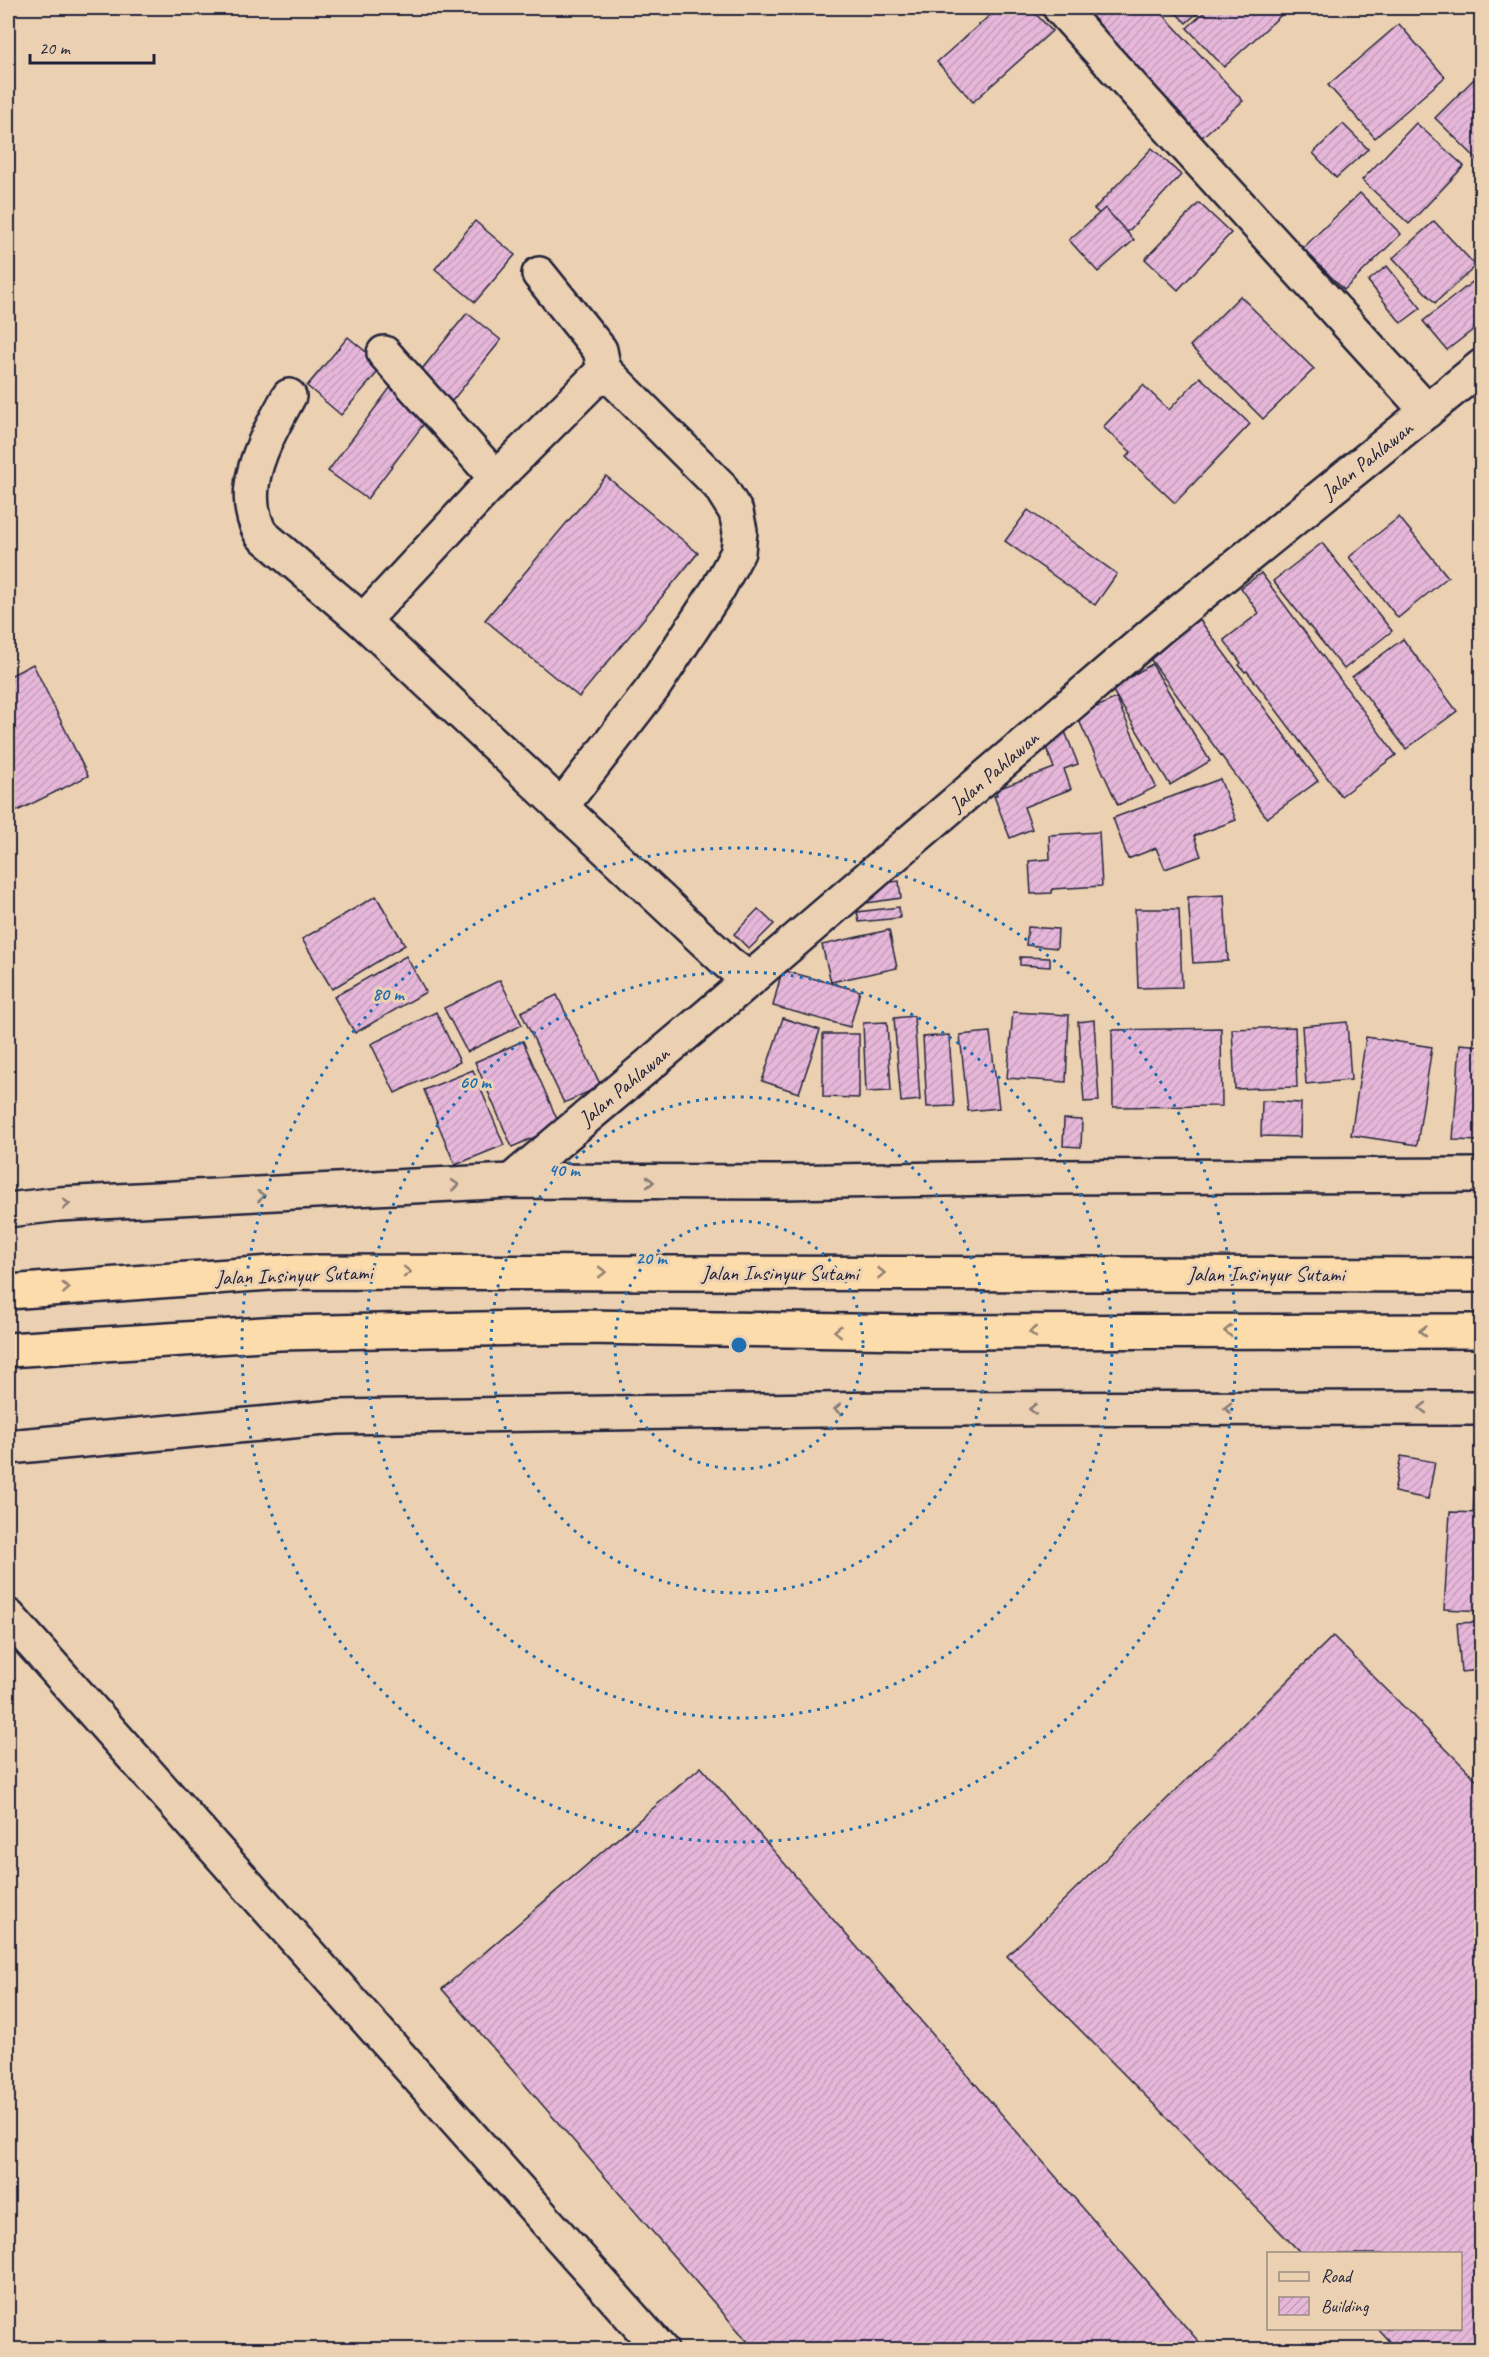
<svg xmlns="http://www.w3.org/2000/svg" width="1489" height="2357" viewBox="0 0 1489 2357" font-family="Caveat,sans-serif">
<defs>
<pattern id="building-hatch" width="6" height="6" patternUnits="userSpaceOnUse" patternTransform="scale(1.5)"><rect width="6" height="6" fill="#e6b7d9"/><path d="M-1 1l2-2M0 6l6-6M5 7l2-2" fill="none" stroke="#c59dbb"/></pattern>
</defs>
<rect width="100%" height="100%" fill="#ebd1b2"/>
<filter id="ink" filterUnits="userSpaceOnUse"><feTurbulence type="fractalNoise" baseFrequency=".0167" numOctaves="2"/><feDisplacementMap in="SourceGraphic" scale="12" xChannelSelector="R" yChannelSelector="G"/><feConvolveMatrix kernelMatrix="1 2 1 2 8 2 1 2 1" color-interpolation-filters="sRGB"/></filter>
<g filter="url(#ink)">
<!-- building -->
<g fill="url(#building-hatch)" stroke="#22223b" stroke-width="1.5">
<path d="M 998,8 L 1030,8 L 1052,31 L 973,102 L 937,62 Z"/>
<path d="M 1083,8 L 1157,8 L 1243,101 L 1202,137 Z"/>
<path d="M 1171,8 L 1203,8 L 1186,23 Z"/>
<path d="M 1209,8 L 1289,8 L 1224,67 L 1187,28 Z"/>
<path d="M 1399,24 L 1445,77 L 1375,138 L 1328,85 Z"/>
<path d="M 1482,71 L 1482,164 L 1435,118 Z"/>
<path d="M 1416,123 L 1464,166 L 1409,224 L 1362,180 Z"/>
<path d="M 1343,124 L 1368,149 L 1336,178 L 1313,153 Z"/>
<path d="M 1152,148 L 1181,175 L 1124,236 L 1094,209 Z"/>
<path d="M 1360,193 L 1401,234 L 1344,290 L 1303,248 Z"/>
<path d="M 1199,203 L 1231,233 L 1178,290 L 1145,259 Z"/>
<path d="M 1105,208 L 1134,240 L 1098,272 L 1069,240 Z"/>
<path d="M 475,221 L 515,255 L 475,302 L 435,269 Z"/>
<path d="M 1434,221 L 1476,266 L 1435,303 L 1393,258 Z"/>
<path d="M 1387,266 L 1421,308 L 1401,323 L 1368,281 Z"/>
<path d="M 1476,279 L 1482,286 L 1482,323 L 1447,350 L 1423,321 Z"/>
<path d="M 1240,296 L 1314,369 L 1263,419 L 1190,346 Z"/>
<path d="M 467,313 L 501,340 L 452,401 L 418,374 Z"/>
<path d="M 348,337 L 383,366 L 341,415 L 307,386 Z"/>
<path d="M 1200,377 L 1250,424 L 1175,503 L 1126,457 L 1131,452 L 1103,427 L 1143,385 L 1169,410 Z"/>
<path d="M 390,388 L 429,417 L 367,499 L 328,471 Z"/>
<path d="M 606,476 L 698,553 L 579,697 L 485,620 Z"/>
<path d="M 1028,510 L 1117,574 L 1095,605 L 1005,541 Z"/>
<path d="M 1399,517 L 1448,577 L 1398,618 L 1349,557 Z"/>
<path d="M 1322,543 L 1392,631 L 1344,669 L 1273,581 Z"/>
<path d="M 1261,573 L 1396,755 L 1341,796 L 1247,671 L 1245,672 L 1239,665 L 1241,663 L 1224,640 L 1259,613 L 1241,588 Z"/>
<path d="M 1199,619 L 1318,781 L 1267,818 L 1148,656 Z"/>
<path d="M 1403,639 L 1457,711 L 1406,749 L 1352,677 Z"/>
<path d="M 33,664 L 88,776 L 17,811 L 8,792 L 8,677 Z"/>
<path d="M 1152,664 L 1210,761 L 1170,785 L 1111,688 Z"/>
<path d="M 1116,698 L 1156,787 L 1118,805 L 1077,716 Z"/>
<path d="M 1064,729 L 1078,764 L 1064,769 L 1071,789 L 1024,807 L 1032,829 L 1010,838 L 994,796 L 997,795 L 995,790 L 1054,768 L 1042,737 Z"/>
<path d="M 1220,779 L 1236,820 L 1194,836 L 1201,856 L 1165,869 L 1156,848 L 1128,859 L 1113,818 Z"/>
<path d="M 1099,832 L 1102,886 L 1052,889 L 1052,893 L 1031,894 L 1029,861 L 1050,859 L 1049,835 Z"/>
<path d="M 899,881 L 901,898 L 867,903 L 864,886 Z"/>
<path d="M 1224,895 L 1228,961 L 1193,963 L 1188,897 Z"/>
<path d="M 376,896 L 405,945 L 332,989 L 302,939 Z"/>
<path d="M 899,907 L 900,918 L 859,922 L 857,912 Z"/>
<path d="M 758,909 L 774,924 L 749,949 L 734,934 Z"/>
<path d="M 1135,909 L 1179,909 L 1182,987 L 1138,988 Z"/>
<path d="M 1028,927 L 1058,929 L 1057,948 L 1026,945 Z"/>
<path d="M 889,930 L 897,968 L 831,982 L 822,945 Z"/>
<path d="M 406,956 L 426,992 L 355,1033 L 334,997 Z"/>
<path d="M 1020,957 L 1050,958 L 1050,967 L 1020,965 Z"/>
<path d="M 782,970 L 860,991 L 850,1027 L 773,1006 Z"/>
<path d="M 500,980 L 522,1025 L 467,1052 L 444,1008 Z"/>
<path d="M 557,995 L 601,1086 L 564,1103 L 521,1012 Z"/>
<path d="M 436,1012 L 460,1062 L 395,1093 L 371,1044 Z"/>
<path d="M 1013,1012 L 1069,1015 L 1066,1082 L 1007,1078 Z"/>
<path d="M 914,1016 L 920,1100 L 901,1102 L 894,1018 Z"/>
<path d="M 783,1018 L 820,1030 L 799,1093 L 762,1081 Z"/>
<path d="M 1094,1020 L 1099,1101 L 1084,1102 L 1078,1022 Z"/>
<path d="M 887,1022 L 891,1091 L 866,1092 L 863,1023 Z"/>
<path d="M 1347,1022 L 1351,1080 L 1306,1084 L 1302,1026 Z"/>
<path d="M 1295,1027 L 1297,1087 L 1235,1089 L 1232,1029 Z"/>
<path d="M 1221,1028 L 1222,1106 L 1113,1107 L 1112,1030 Z"/>
<path d="M 990,1032 L 999,1108 L 968,1111 L 960,1035 Z"/>
<path d="M 823,1034 L 859,1034 L 859,1098 L 823,1097 Z"/>
<path d="M 949,1035 L 954,1106 L 927,1107 L 923,1037 Z"/>
<path d="M 1366,1037 L 1432,1047 L 1417,1145 L 1351,1135 Z"/>
<path d="M 523,1041 L 560,1126 L 512,1147 L 475,1062 Z"/>
<path d="M 1460,1044 L 1482,1046 L 1482,1141 L 1453,1140 Z"/>
<path d="M 473,1070 L 504,1145 L 455,1165 L 424,1090 Z"/>
<path d="M 1262,1101 L 1301,1103 L 1300,1137 L 1261,1136 Z"/>
<path d="M 1064,1119 L 1082,1120 L 1081,1147 L 1063,1146 Z"/>
<path d="M 1401,1456 L 1435,1462 L 1428,1499 L 1394,1492 Z"/>
<path d="M 1475,1462 L 1482,1463 L 1482,1516 L 1473,1516 Z"/>
<path d="M 1450,1512 L 1482,1513 L 1482,1611 L 1444,1609 Z"/>
<path d="M 1482,1622 L 1482,1670 L 1461,1672 L 1457,1623 Z"/>
<path d="M 1333,1636 L 1482,1785 L 1482,2350 L 1397,2350 L 1377,2328 L 1460,2328 L 1460,2254 L 1302,2254 L 1007,1956 Z"/>
<path d="M 701,1767 L 1206,2350 L 755,2350 L 442,1989 Z"/>
</g>
<g fill="none" stroke-linecap="round" stroke-linejoin="round">
<!-- minor casing -->
<g stroke="#22223b" stroke-width="38">
<g id="minor">
<path d="M 1060,8 L 1427,411"/>
<path d="M 384,353 L 496,478"/>
<path d="M 289,396 C 267,437 235,488 261,534 L 363,621 L 728,963 L 750,980"/>
<path d="M 363,621 L 496,478 L 604,370 L 600,350 L 539,274"/>
<path d="M 561,807 L 653,688 L 718,589 L 738,552 L 740,531 L 736,512 L 719,485 L 604,370"/>
<path d="M 511,1181 L 707,1016 L 1157,630 L 1482,366"/>
<path d="M 8,1210 L 59,1204 L 511,1181 L 782,1182 L 1049,1177 L 1482,1175"/>
<path d="M 8,1447 L 336,1417 L 884,1409 L 1482,1408"/>
<path d="M 8,1616 L 661,2350"/>
</g>
</g>
<!-- highway casing -->
<g stroke="#22223b" stroke-width="38">
<g id="highway">
<path d="M 8,1292 L 284,1272 L 1482,1275"/>
<path d="M 8,1350 L 279,1333 L 583,1327 L 916,1332 L 1482,1331"/>
</g>
</g>
<!-- minor -->
<use href="#minor" stroke="#ebd1b2" stroke-width="33"/>
<!-- highway -->
<use href="#highway" stroke="#fddcac" stroke-width="33"/>
</g>
<!-- one-way arrows -->
<defs><path id="oneway-chevron" d="M-2-3.5L2.5 0L-2 3.5" fill="none" stroke-width="1.6" stroke-linecap="round" stroke-linejoin="round" transform="scale(1.5)"/></defs>
<g stroke="#867a76">
<use href="#oneway-chevron" transform="translate(650 1182)"/>
<use href="#oneway-chevron" transform="translate(455 1185) rotate(-3)"/>
<use href="#oneway-chevron" transform="translate(261 1196) rotate(-3)"/>
<use href="#oneway-chevron" transform="translate(66 1204) rotate(-3)"/>
<use href="#oneway-chevron" transform="translate(1228 1408) rotate(180)"/>
<use href="#oneway-chevron" transform="translate(1423 1408) rotate(180)"/>
<use href="#oneway-chevron" transform="translate(838 1409) rotate(179)"/>
<use href="#oneway-chevron" transform="translate(1033 1409) rotate(180)"/>
</g>
<g stroke="#907f74">
<use href="#oneway-chevron" transform="translate(407 1272)"/>
<use href="#oneway-chevron" transform="translate(602 1272)"/>
<use href="#oneway-chevron" transform="translate(881 1273)"/>
<use href="#oneway-chevron" transform="translate(66 1288) rotate(-4)"/>
<use href="#oneway-chevron" transform="translate(838 1331) rotate(-179)"/>
<use href="#oneway-chevron" transform="translate(1228 1331) rotate(180)"/>
<use href="#oneway-chevron" transform="translate(1423 1331) rotate(180)"/>
<use href="#oneway-chevron" transform="translate(1033 1332) rotate(180)"/>
</g>
</g>
<!-- distance rings -->
<g fill="none" stroke="#1f6fb2" stroke-width="3" stroke-dasharray="3 6">
<circle cx="739" cy="1345" r="124"/>
<circle cx="739" cy="1345" r="248"/>
<circle cx="739" cy="1345" r="373"/>
<circle cx="739" cy="1345" r="497"/>
</g>
<g text-anchor="middle" dominant-baseline="central" stroke-width="6" stroke-linejoin="round" paint-order="stroke">
<!-- street labels -->
<g font-size="21" fill="#22223b" stroke="#ebd1b2">
<text transform="translate(1367 460) rotate(-39)">Jalan Pahlawan</text>
<text transform="translate(994 771) rotate(-41)">Jalan Pahlawan</text>
<text transform="translate(624 1086) rotate(-40)">Jalan Pahlawan</text>
<text x="780" y="1273">Jalan Insinyur Sutami</text>
<text x="1266" y="1274">Jalan Insinyur Sutami</text>
<text transform="translate(294 1275) rotate(-2)">Jalan Insinyur Sutami</text>
</g>
</g>
<circle cx="739" cy="1345" r="9" fill="#1f6fb2" stroke="#ebd1b2" stroke-width="3"/>
<g font-size="18" text-anchor="middle" font-weight="bold" fill="#1f6fb2" stroke="#ebd1b2" stroke-width="6" stroke-linejoin="round" paint-order="stroke">
<text x="388" y="1000">80 m</text>
<text x="475" y="1088">60 m</text>
<text x="564" y="1176">40 m</text>
<text x="651" y="1264">20 m</text>
</g>
<!-- margin -->
<rect width="1489" height="2357" fill="none" stroke="#ebd1b2" stroke-width="30"/>
<rect x="15" y="15" width="1459" height="2327" fill="none" stroke="#22223b" stroke-width="2" filter="url(#ink)"/>
<!-- legend -->
<rect x="1267" y="2252" width="195" height="78" fill="#ebd1b2" stroke="#9b8b82" stroke-width="1.5"/>
<rect x="1279" y="2272" width="30" height="9" fill="#ebd1b2" stroke="#9b8b82" stroke-width="1.5"/>
<text x="1321" y="2282" font-size="18" fill="#22223b">Road</text>
<rect x="1279" y="2297" width="30" height="18" fill="url(#building-hatch)" stroke="#9b8b82" stroke-width="1.5"/>
<text x="1321" y="2312" font-size="18" fill="#22223b">Building</text>
<!-- scale -->
<path d="M30 54v9h124v-9" fill="none" stroke="#22223b" stroke-width="3"/>
<text x="39" y="54" font-size="18" fill="#22223b" stroke="#ebd1b2" stroke-width="4.5" paint-order="stroke">20 m</text>
</svg>
